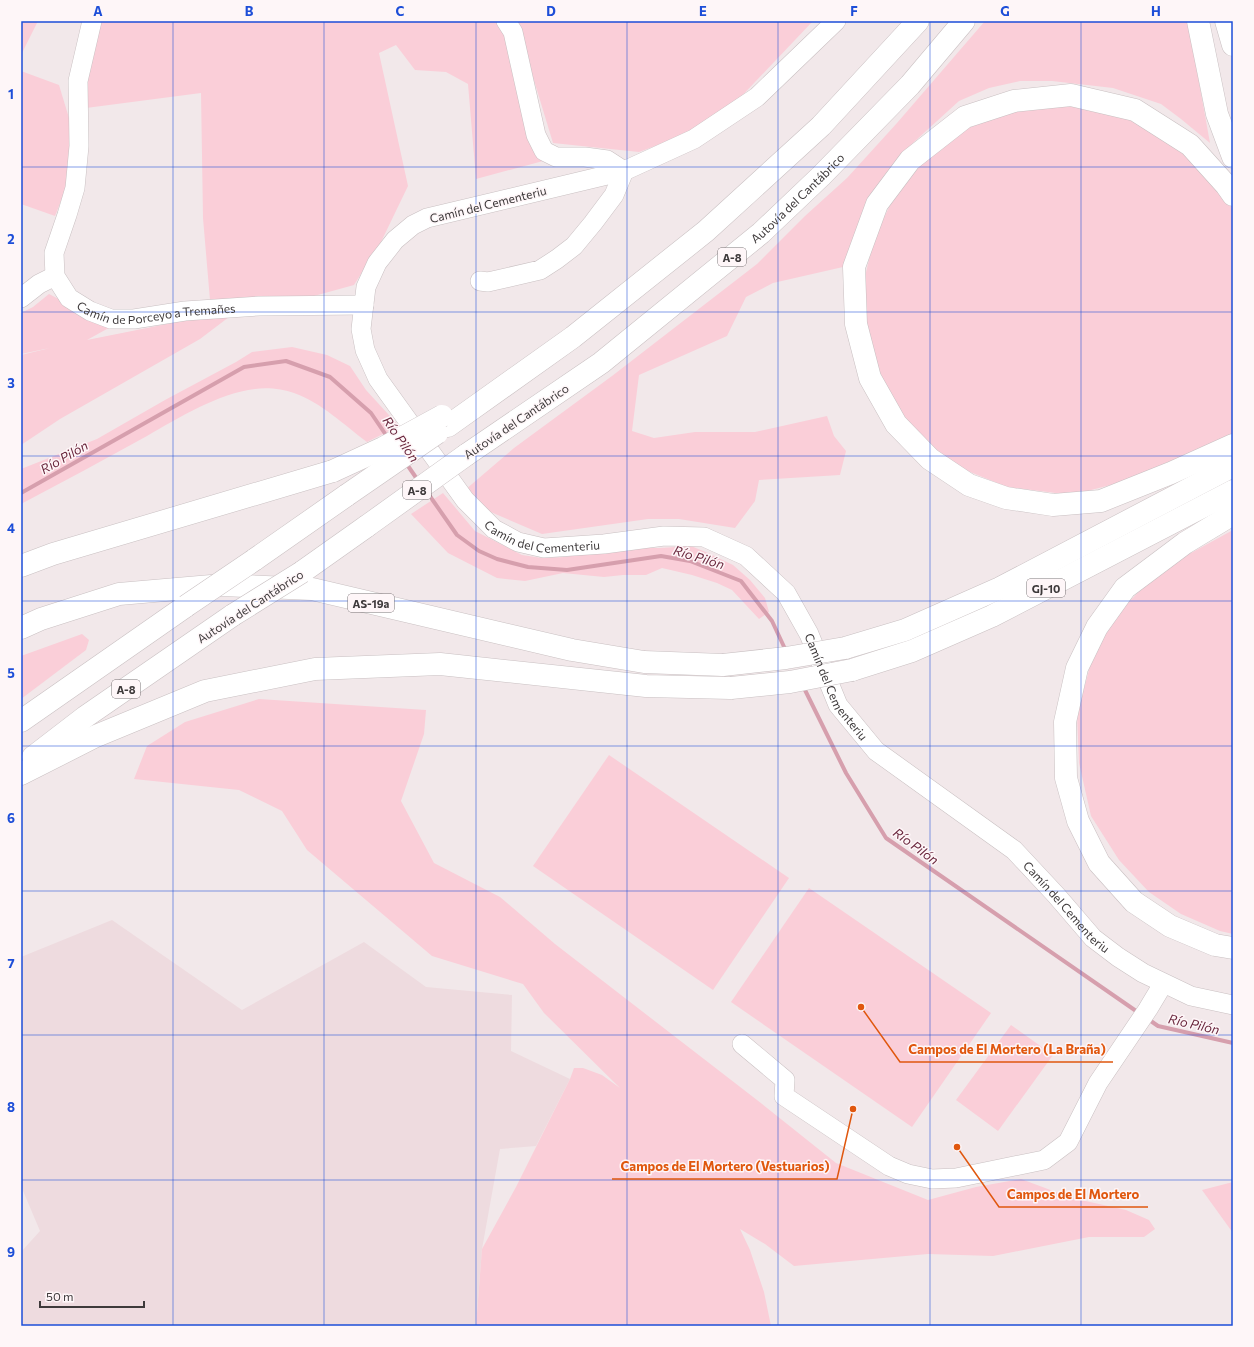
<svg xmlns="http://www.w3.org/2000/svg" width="1254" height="1347" viewBox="0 0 1254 1347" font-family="Commissioner,sans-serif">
<rect width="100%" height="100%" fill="#f2e8ea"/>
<!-- built -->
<path fill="#eedbdf" d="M 112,920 L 242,1010 L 364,942 L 426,987 L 512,995 L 511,1051 L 570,1079 L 536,1146 L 500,1149 L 482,1249 L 476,1326 L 21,1326 L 21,1252 L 40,1231 L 21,1186 L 21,957 Z"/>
<!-- green -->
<g fill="#faced8">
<path d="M 21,21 L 38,21 L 21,55 Z"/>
<path d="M 98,21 L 498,21 L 507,40 L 543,161 L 476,179 L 468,84 L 446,72 L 415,70 L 396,45 L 379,53 L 408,186 L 381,242 L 354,285 L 314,296 L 210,300 L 203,218 L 201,93 L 86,108 L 87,70 Z"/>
<path d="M 516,21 L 813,21 L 738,100 L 682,136 L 639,152 L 553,143 Z"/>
<path d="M 985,21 L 1188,21 L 1210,143 L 1181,119 L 1161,104 L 1113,88 L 1052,81 L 1020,81 L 989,88 L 959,101 L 914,142 L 886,173 L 866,204 L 843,267 L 773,283 L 746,297 L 727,336 L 639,375 L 632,431 L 654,438 L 695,432 L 755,432 L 827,416 L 834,436 L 846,451 L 840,475 L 759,480 L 755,501 L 735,528 L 679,519 L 648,519 L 542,534 L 486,510 L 465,490 L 514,448 L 612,376 L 757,264 L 805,216 L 847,178 L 897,123 Z"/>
<path d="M 21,71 L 59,85 L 69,118 L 73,160 L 63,196 L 55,216 L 21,204 Z"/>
<path d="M 1070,106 L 1126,116 L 1185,152 L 1233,209 L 1233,436 L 1122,482 L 1072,495 L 1007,487 L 958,467 L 913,431 L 882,387 L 867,336 L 864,281 L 874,238 L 895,195 L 925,160 L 966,128 L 1013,110 Z"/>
<path d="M 49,294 L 74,307 L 114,325 L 87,340 L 222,313 L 229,317 L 200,339 L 60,419 L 21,445 L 21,355 L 50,348 L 21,354 L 21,313 L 33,307 Z"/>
<path d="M 292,347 L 327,355 L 350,366 L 366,390 L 399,426 L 367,442 C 344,425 322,403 294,393 C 283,389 267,387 255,389 C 219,393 178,418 147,436 C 105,459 63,482 21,504 L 21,469 L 97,439 L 165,400 L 236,362 L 252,352 Z"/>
<path d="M 443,493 L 475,531 L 522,555 L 542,558 L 564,557 L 627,548 L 660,548 L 691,546 L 708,553 L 733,565 L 750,580 L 765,598 L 769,612 L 759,619 L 732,590 L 717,583 L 692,575 L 662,568 L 646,575 L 623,575 L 604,577 L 563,573 L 525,581 L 497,578 L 448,553 L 411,514 Z"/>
<path d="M 1233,530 L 1233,934 L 1220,931 L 1181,914 L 1149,892 L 1119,860 L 1091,816 L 1079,763 L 1077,715 L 1093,655 L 1120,611 L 1160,570 Z"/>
<path d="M 82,634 L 89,640 L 86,650 L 21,699 L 21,656 Z"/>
<path d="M 259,699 L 426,710 L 424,734 L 401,801 L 434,863 L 500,897 L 555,944 L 757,1100 L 836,1163 L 928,1200 L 976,1187 L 1021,1179 L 1072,1198 L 1126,1210 L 1149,1220 L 1155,1229 L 1144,1237 L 1089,1237 L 993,1256 L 928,1254 L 794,1266 L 765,1244 L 740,1229 L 750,1250 L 764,1292 L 771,1326 L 476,1326 L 482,1249 L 516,1187 L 570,1079 L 574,1068 L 583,1068 L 602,1075 L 620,1088 L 544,1013 L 523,984 L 432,956 L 307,850 L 282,811 L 239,790 L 134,779 L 147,746 L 185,722 Z"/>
<path d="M 609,755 L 789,878 L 713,990 L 533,866 Z"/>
<path d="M 809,888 L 991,1013 L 912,1127 L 731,1002 Z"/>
<path d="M 1011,1025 L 1053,1055 L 998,1131 L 956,1100 Z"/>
<path d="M 1233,1182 L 1233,1233 L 1202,1190 Z"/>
</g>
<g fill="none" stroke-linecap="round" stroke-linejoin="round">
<!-- stream -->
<g stroke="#d69fad" stroke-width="4">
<path d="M 406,463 L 419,482"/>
<path d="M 427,492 L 457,535 L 479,551 L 497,559 L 528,567 L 567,570 L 661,556 L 690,561 L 741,581 L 772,621 L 786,651"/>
<path d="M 21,493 L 244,367 L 286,361 L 330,377 L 371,413 L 388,438"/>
<path d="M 803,686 L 846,773 L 886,838 L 1139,1013"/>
<path d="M 1148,1019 L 1158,1026 L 1233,1043"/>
</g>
<!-- minor casing -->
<g stroke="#c9c0c2" stroke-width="20">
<g id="minor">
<path id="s1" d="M 92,21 L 78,81 L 79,146 L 75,188 L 67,215 L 54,253 L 55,276 L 69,298 L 90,311 L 111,319 L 134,319 L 185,311 L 259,306 L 364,305"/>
<path id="s2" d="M 836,21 L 757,97 L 694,139 L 624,171 L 427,218 L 413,225 L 395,240 L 377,263 L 366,287 L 361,329 L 365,350 L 378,379 L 465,500 L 494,529 L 518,542 L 544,548 L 604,544 L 664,536 L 704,537 L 746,556 L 786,593 L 809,634 L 838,705 L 876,751 L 1014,850 L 1056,895 L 1093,938 L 1118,957 L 1143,973 L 1191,996 L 1233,1005"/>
<path d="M 480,281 L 488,282 L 540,270 L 557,259 L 574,246 L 593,223 L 614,195 L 624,171 L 607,160 L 585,157 L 556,157 L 544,151 L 536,135 L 513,32 L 506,21"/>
<path d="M 21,298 L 39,284 L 55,276"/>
<path d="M 742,1044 L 785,1080 L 784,1096 L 889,1166 L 908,1174 L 932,1179 L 956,1178 L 1044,1160 L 1068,1142 L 1098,1083 L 1148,1009 L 1163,984"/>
</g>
</g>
<!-- highway casing -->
<g stroke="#c9c0c2" stroke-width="23">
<g id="highway">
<path d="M 1198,21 L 1217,114 L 1233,157"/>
<path d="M 1226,21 L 1233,45"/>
<path d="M 1233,195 L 1226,185 L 1190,145 L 1135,110 L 1071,95 L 1014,101 L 965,117 L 910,160 L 877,204 L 854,267 L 856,324 L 870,378 L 896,424 L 930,459 L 969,485 L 1006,498 L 1053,505 L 1101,501 L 1171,473 L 1233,445"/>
<path d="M 448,426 L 573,337 L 706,231 L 821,126 L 918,21"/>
<path id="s3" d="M 466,455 L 601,363 L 761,233 L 821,176 L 910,85 L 964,21"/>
<path d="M 1233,514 L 1185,543 L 1125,588 L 1097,627 L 1077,668 L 1065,722 L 1066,778 L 1078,821 L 1099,863 L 1134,902 L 1170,926 L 1215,945 L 1233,948"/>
<path d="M 254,560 L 347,495"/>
<path d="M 21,566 L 53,554 L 333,471"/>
<path d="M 302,572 L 367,526"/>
<path d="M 21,628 L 41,619 L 119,594 L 223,585 L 312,589 L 572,650 L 644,662 L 723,665"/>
<path d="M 845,648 L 905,630 L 1000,588 L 1233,466"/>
<path d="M 852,670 L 912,651 L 992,616 L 1233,491"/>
<path d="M 21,721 L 186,606"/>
<path d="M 33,757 L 85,717 L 233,615"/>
<path d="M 21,774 L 96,736 L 205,691 L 315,669 L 440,664 L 646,686 L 731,688"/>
</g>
</g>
<!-- minor -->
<use href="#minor" stroke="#fff" stroke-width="19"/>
<!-- highway -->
<use href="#highway" stroke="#fff" stroke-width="22"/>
<!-- highway-bridge casing -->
<g stroke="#c9c0c2" stroke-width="23" stroke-linecap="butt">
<g id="highway-bridge">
<path d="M 333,471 L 383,448 L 442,416"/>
<path d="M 347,495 L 437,433"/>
<path d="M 367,526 L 466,455"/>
<path d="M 186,606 L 254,560"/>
<path d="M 233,615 L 302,572"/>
<path d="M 723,665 L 786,658 L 845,648"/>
<path d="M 731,688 L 790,682 L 852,670"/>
</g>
</g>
<!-- highway-bridge -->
<use href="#highway-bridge" stroke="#fff" stroke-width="22"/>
</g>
<!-- grid -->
<path fill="none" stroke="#1d4ed8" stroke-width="1" stroke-opacity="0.55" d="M 173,21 L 173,1326M 324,21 L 324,1326M 476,21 L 476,1326M 627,21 L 627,1326M 778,21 L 778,1326M 930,21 L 930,1326M 1081,21 L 1081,1326M 21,167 L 1233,167M 21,312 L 1233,312M 21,456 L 1233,456M 21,601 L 1233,601M 21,746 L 1233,746M 21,891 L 1233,891M 21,1035 L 1233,1035M 21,1180 L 1233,1180"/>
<g text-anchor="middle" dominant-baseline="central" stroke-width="3" stroke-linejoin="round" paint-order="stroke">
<!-- shield labels -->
<g fill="#fef6f8" stroke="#787274" stroke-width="1">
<rect x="718" y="248" width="28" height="18" rx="3"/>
<rect x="403" y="481" width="28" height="18" rx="3"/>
<rect x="1027" y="579" width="38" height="18" rx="3"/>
<rect x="348" y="594" width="46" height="18" rx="3"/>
<rect x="112" y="680" width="28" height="18" rx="3"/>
</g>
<g font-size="11" font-weight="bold" fill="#3e3a3b">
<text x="732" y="257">A-8</text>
<text x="417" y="490">A-8</text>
<text x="1046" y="588">GJ-10</text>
<text x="371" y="603">AS-19a</text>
<text x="126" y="689">A-8</text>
</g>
<!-- street labels -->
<g font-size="12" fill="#3e3a3b" stroke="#fef6f8">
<text stroke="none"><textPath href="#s3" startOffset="420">Autovía del Cantábrico</textPath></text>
<text transform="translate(488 204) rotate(-14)">Camín del Cementeriu</text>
<text stroke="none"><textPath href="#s1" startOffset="378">Camín de Porceyo a Tremañes</textPath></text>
<text transform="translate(516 421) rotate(-34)">Autovía del Cantábrico</text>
<text stroke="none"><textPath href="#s2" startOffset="895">Camín del Cementeriu</textPath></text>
<text transform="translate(250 606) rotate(-33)">Autovía del Cantábrico</text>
<text stroke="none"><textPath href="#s2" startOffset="1267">Camín del Cementeriu</textPath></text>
<text stroke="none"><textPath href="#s2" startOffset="1591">Camín del Cementeriu</textPath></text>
</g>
<!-- water labels -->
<g font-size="13" font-style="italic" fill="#6a273d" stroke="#fef6f8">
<text transform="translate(401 439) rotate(55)">Río Pilón</text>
<text transform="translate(64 457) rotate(-30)">Río Pilón</text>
<text transform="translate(699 557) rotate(17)">Río Pilón</text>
<text transform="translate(916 846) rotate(36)">Río Pilón</text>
<text transform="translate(1194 1024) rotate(13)">Río Pilón</text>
</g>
</g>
<!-- callouts -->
<path fill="none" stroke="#e0570e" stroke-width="1.5" d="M861 1007L900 1062H1113M853 1109L837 1179H612M957 1147L999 1207H1148"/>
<g fill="#e0570e" stroke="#fef6f8" stroke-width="1.5">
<circle cx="861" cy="1007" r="4"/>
<circle cx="853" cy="1109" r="4"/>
<circle cx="957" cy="1147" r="4"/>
</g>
<g font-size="13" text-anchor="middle" font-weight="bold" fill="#e0570e" stroke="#fef6f8" stroke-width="3" stroke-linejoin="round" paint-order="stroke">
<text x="1007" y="1054">Campos de El Mortero (La Braña)</text>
<text x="725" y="1171">Campos de El Mortero (Vestuarios)</text>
<text x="1073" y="1199">Campos de El Mortero</text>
</g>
<!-- border -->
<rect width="1254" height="1347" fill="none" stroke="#fef6f8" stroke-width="44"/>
<!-- scale -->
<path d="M40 1301v6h104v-6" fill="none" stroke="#3e3a3b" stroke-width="2"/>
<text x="46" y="1301" font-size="12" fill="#3e3a3b" stroke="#fef6f8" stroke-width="3" paint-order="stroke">50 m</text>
<rect x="22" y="22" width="1210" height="1303" fill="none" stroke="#1d4ed8" stroke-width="1.5"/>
<g font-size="13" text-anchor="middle" font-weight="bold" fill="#1d4ed8">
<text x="98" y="16">A</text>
<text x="249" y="16">B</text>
<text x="400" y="16">C</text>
<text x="551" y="16">D</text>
<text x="703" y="16">E</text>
<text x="854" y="16">F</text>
<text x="1005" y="16">G</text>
<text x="1156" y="16">H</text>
<text x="11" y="99">1</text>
<text x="11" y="244">2</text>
<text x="11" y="388">3</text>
<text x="11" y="533">4</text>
<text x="11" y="678">5</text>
<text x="11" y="823">6</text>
<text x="11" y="968">7</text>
<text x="11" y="1112">8</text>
<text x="11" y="1257">9</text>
</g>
</svg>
